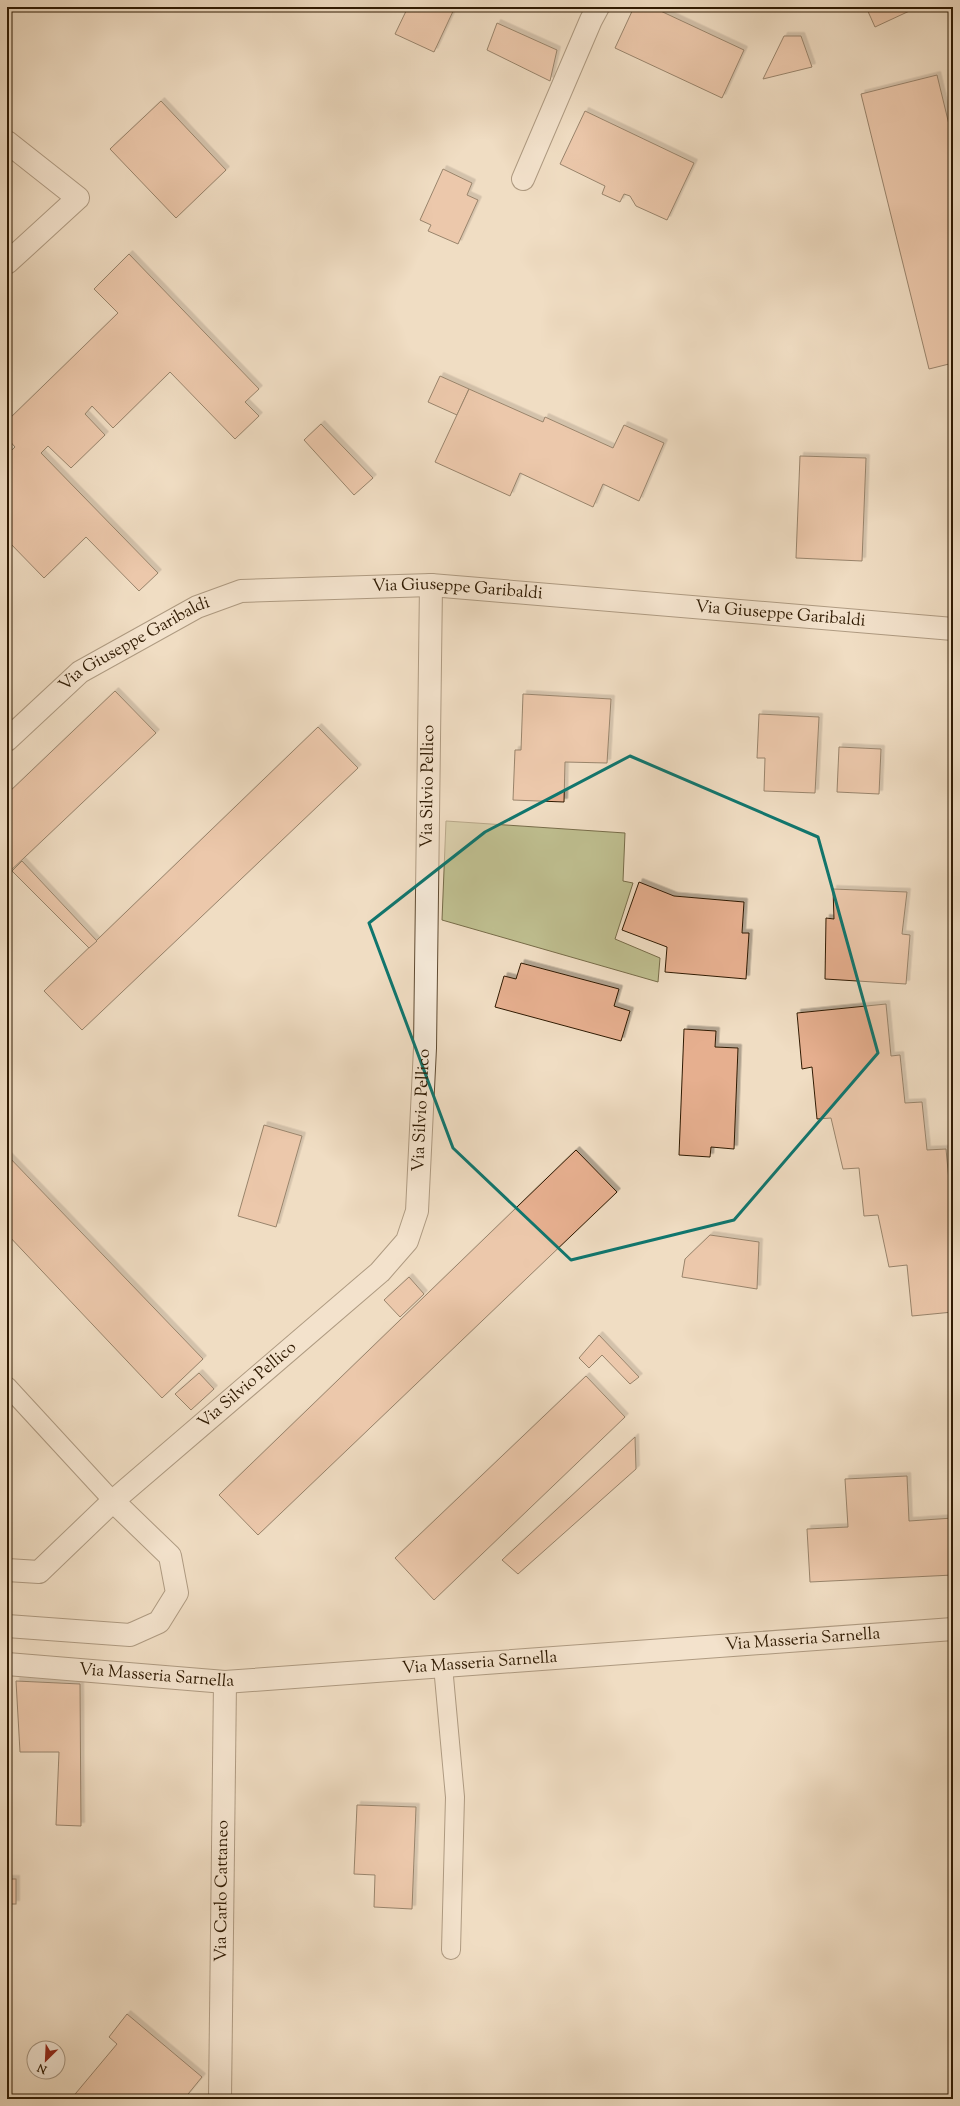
<svg xmlns="http://www.w3.org/2000/svg" width="960" height="2106" viewBox="0 0 960 2106" font-family="'Sorts Mill Goudy',serif">
<defs>
<filter id="shadow"><feDropShadow dx="3.5" dy="-3.5" stdDeviation="0" flood-color="#0004"/></filter>
</defs>
<rect width="100%" height="100%" fill="#f0ddc3"/>
<filter id="stains"><feTurbulence type="fractalNoise" baseFrequency=".005" numOctaves="4"/><feColorMatrix values="0 0 0 0 .2 0 0 0 0 .09 0 0 0 0 .02 0 0 0 .5 -.17"/></filter>
<radialGradient id="worn" r=".72"><stop offset=".6" stop-color="#630" stop-opacity="0"/><stop offset="1" stop-color="#630" stop-opacity=".3"/></radialGradient>
<!-- green -->
<path fill="#bfbf90" stroke="#776c49" d="M 446,821 L 625,833 L 623,881 L 633,883 L 615,939 L 660,958 L 658,982 L 442,920 Z"/>
<!-- building -->
<g fill="#e6af8f" stroke="#2f1a02" filter="url(#shadow)">
<path d="M 408,7 L 455,7 L 434,52 L 395,34 Z"/>
<path d="M 634,7 L 652,7 L 744,50 L 722,98 L 615,48 Z"/>
<path d="M 866,7 L 918,7 L 875,27 Z"/>
<path d="M 497,23 L 557,50 L 550,81 L 487,50 Z"/>
<path d="M 784,36 L 801,36 L 812,67 L 763,79 Z"/>
<path d="M 937,75 L 953,141 L 953,363 L 929,369 L 861,94 Z"/>
<path d="M 161,101 L 226,170 L 176,218 L 110,149 Z"/>
<path d="M 585,111 L 694,163 L 667,220 L 636,206 L 630,196 L 624,194 L 620,202 L 602,194 L 605,186 L 560,164 Z"/>
<path d="M 443,169 L 472,183 L 467,195 L 478,200 L 458,244 L 428,231 L 431,225 L 420,220 Z"/>
<path d="M 129,254 L 259,389 L 245,402 L 259,416 L 235,439 L 170,372 L 113,428 L 92,406 L 85,414 L 105,435 L 71,468 L 48,446 L 41,453 L 158,573 L 139,591 L 86,537 L 44,578 L 7,540 L 7,455 L 15,447 L 7,438 L 7,421 L 118,313 L 94,289 Z"/>
<path d="M 440,376 L 469,389 L 457,415 L 428,402 Z"/>
<path d="M 469,389 L 543,422 L 545,417 L 613,448 L 624,425 L 664,443 L 639,501 L 603,484 L 593,507 L 520,473 L 510,496 L 435,462 Z"/>
<path d="M 321,424 L 373,478 L 354,495 L 304,440 Z"/>
<path d="M 800,456 L 866,458 L 862,561 L 796,558 Z"/>
<path d="M 115,691 L 156,733 L 7,874 L 7,794 Z"/>
<path d="M 523,694 L 611,699 L 607,763 L 565,762 L 564,802 L 513,800 L 515,750 L 521,750 Z"/>
<path d="M 759,714 L 819,717 L 815,793 L 764,791 L 765,758 L 757,758 Z"/>
<path d="M 318,727 L 358,768 L 82,1030 L 44,991 Z"/>
<path d="M 839,747 L 881,749 L 879,794 L 837,792 Z"/>
<path d="M 22,861 L 97,941 L 89,948 L 12,871 Z"/>
<path d="M 639,882 L 674,896 L 744,902 L 742,933 L 749,933 L 746,979 L 665,972 L 667,947 L 622,930 Z"/>
<path d="M 833,889 L 907,892 L 902,934 L 910,935 L 906,984 L 825,979 L 826,918 L 834,919 Z"/>
<path d="M 521,963 L 619,989 L 614,1006 L 630,1011 L 621,1041 L 495,1007 L 504,976 L 516,979 Z"/>
<path d="M 886,1004 L 891,1056 L 900,1055 L 905,1103 L 922,1102 L 927,1150 L 946,1149 L 951,1202 L 953,1202 L 953,1312 L 912,1316 L 907,1265 L 889,1267 L 878,1215 L 864,1216 L 859,1168 L 843,1169 L 831,1118 L 817,1119 L 812,1067 L 802,1069 L 797,1013 Z"/>
<path d="M 684,1029 L 716,1031 L 715,1047 L 738,1048 L 734,1149 L 711,1147 L 710,1157 L 679,1155 Z"/>
<path d="M 264,1125 L 302,1136 L 276,1227 L 238,1216 Z"/>
<path d="M 576,1150 L 617,1192 L 258,1535 L 219,1495 Z"/>
<path d="M 7,1155 L 203,1359 L 162,1398 L 7,1234 Z"/>
<path d="M 710,1235 L 759,1242 L 757,1289 L 682,1277 L 685,1259 Z"/>
<path d="M 409,1277 L 424,1294 L 400,1317 L 384,1300 Z"/>
<path d="M 599,1335 L 639,1377 L 630,1384 L 602,1355 L 589,1368 L 579,1358 Z"/>
<path d="M 199,1373 L 214,1389 L 191,1410 L 175,1394 Z"/>
<path d="M 586,1376 L 625,1417 L 434,1600 L 395,1558 Z"/>
<path d="M 635,1437 L 636,1469 L 518,1574 L 502,1560 Z"/>
<path d="M 907,1476 L 909,1521 L 953,1518 L 953,1575 L 810,1582 L 807,1529 L 848,1527 L 845,1479 Z"/>
<path d="M 16,1681 L 80,1684 L 81,1826 L 56,1825 L 59,1752 L 20,1752 Z"/>
<path d="M 357,1805 L 416,1807 L 412,1909 L 374,1907 L 375,1875 L 354,1874 Z"/>
<rect x="7" y="1879" width="9" height="25"/>
<path d="M 127,2014 L 202,2077 L 184,2099 L 172,2099 L 170,2097 L 168,2099 L 71,2099 L 117,2044 L 109,2037 Z"/>
</g>
<g fill="none" stroke-linecap="round" stroke-linejoin="round">
<!-- service casing -->
<g stroke="#5f4b32" stroke-width="20">
<g id="service">
<path d="M 7,1386 L 113,1501"/>
<path d="M 443,1666 L 455,1797 L 451,1950"/>
</g>
</g>
<!-- minor casing -->
<g stroke="#5f4b32" stroke-width="24">
<g id="minor">
<path d="M 7,142 L 78,198 L 7,263"/>
<path d="M 523,179 L 591,20 L 598,7"/>
<path id="s1" d="M 7,740 L 80,672 L 197,607 L 241,591 L 431,585 L 953,629"/>
<path id="s2" d="M 7,1570 L 39,1572 L 113,1501 L 380,1272 L 407,1241 L 417,1211 L 425,1048 L 431,585"/>
<path d="M 7,1626 L 130,1635 L 159,1622 L 177,1593 L 170,1556 L 113,1501"/>
<path id="s3" d="M 7,1664 L 225,1682 L 953,1629"/>
<path id="s4" d="M 220,2099 L 225,1682"/>
</g>
</g>
<!-- service -->
<use href="#service" stroke="#f5e9d8" stroke-width="18"/>
<!-- minor -->
<use href="#minor" stroke="#f5e9d8" stroke-width="22"/>
</g>
<!-- marked area -->
<path d="M0 0H960V2106H0ZM 630,756 L 818,837 L 878,1053 L 734,1220 L 571,1260 L 453,1148 L 369,923 L 485,832 Z" fill="#f0ddc3" fill-opacity=".55" fill-rule="evenodd"/>
<path fill="none" stroke="#0f766e" stroke-width="3" stroke-linejoin="round" d="M 630,756 L 818,837 L 878,1053 L 734,1220 L 571,1260 L 453,1148 L 369,923 L 485,832 Z"/>
<g text-anchor="middle" dominant-baseline="central" stroke-width="3.5" stroke-linejoin="round" paint-order="stroke">
<!-- street labels -->
<g font-size="17" fill="#2f1a02" stroke="#f5e9d8">
<text stroke="none"><textPath href="#s1" startOffset="497">Via Giuseppe Garibaldi</textPath></text>
<text stroke="none"><textPath href="#s1" startOffset="821">Via Giuseppe Garibaldi</textPath></text>
<text stroke="none"><textPath href="#s1" startOffset="161">Via Giuseppe Garibaldi</textPath></text>
<text stroke="none"><textPath href="#s2" startOffset="984">Via Silvio Pellico</textPath></text>
<text stroke="none"><textPath href="#s2" startOffset="660">Via Silvio Pellico</textPath></text>
<text stroke="none"><textPath href="#s2" startOffset="312">Via Silvio Pellico</textPath></text>
<text stroke="none"><textPath href="#s3" startOffset="798">Via Masseria Sarnella</textPath></text>
<text stroke="none"><textPath href="#s3" startOffset="474">Via Masseria Sarnella</textPath></text>
<text stroke="none"><textPath href="#s3" startOffset="150">Via Masseria Sarnella</textPath></text>
<text stroke="none"><textPath href="#s4" startOffset="208">Via Carlo Cattaneo</textPath></text>
</g>
</g>
<!-- margin -->
<rect width="960" height="2106" fill="none" stroke="#f0ddc3" stroke-width="24"/>
<rect x="8" y="8" width="944" height="2090" fill="none" stroke="#2f1a02" stroke-width="2"/>
<rect x="12" y="12" width="936" height="2082" fill="none" stroke="#2f1a02"/>
<!-- north arrow -->
<g transform="translate(46 2060) rotate(204)"><circle r="19" fill="#f5e9d8" stroke="#a69682"/>
<path d="M0-3L7 15L0 10L-7 15Z" fill="#8f2418"/>
<text y="-6" font-size="11" font-weight="bold" text-anchor="middle" fill="#2f1a02">N</text>
</g>
<rect width="100%" height="100%" filter="url(#stains)"/>
<rect width="100%" height="100%" fill="url(#worn)"/>
</svg>
